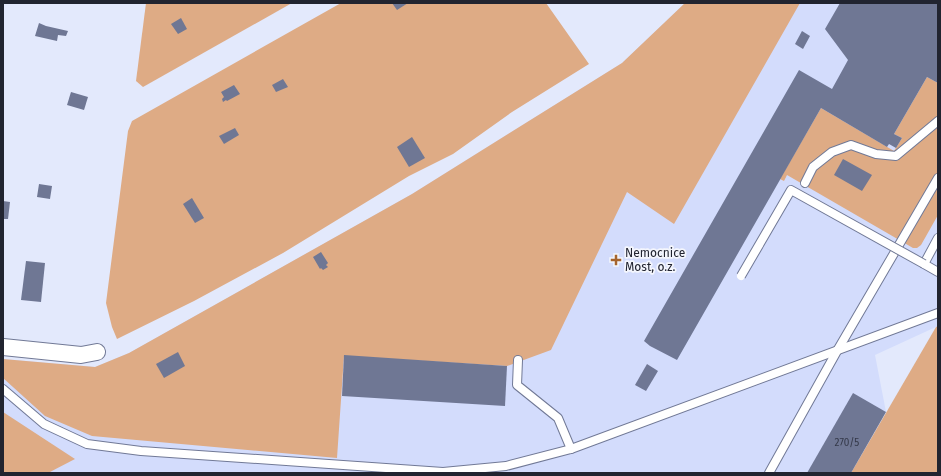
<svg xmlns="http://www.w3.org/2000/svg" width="941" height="476" viewBox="0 0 941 476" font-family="'Fira Sans',sans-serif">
<rect width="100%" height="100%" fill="#e3e9fc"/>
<!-- built -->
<path fill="#d3dcfc" d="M 685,3 L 938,3 L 938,326 L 875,355 L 886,412 L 851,473 L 3,473 L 3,359 L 95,367 L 129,353 L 412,194 L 622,63 Z"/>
<!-- green -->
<g fill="#deab85">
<path d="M 146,3 L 292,3 L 143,87 L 136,81 Z"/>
<path d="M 341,3 L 546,3 L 589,64 L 512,112 L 453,154 L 409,176 L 283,253 L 194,301 L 117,339 L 112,327 L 106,303 L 128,131 L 132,121 Z"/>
<path d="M 685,3 L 800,3 L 674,224 L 627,192 L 551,350 L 507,366 L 344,356 L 337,458 L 92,436 L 45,416 L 3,378 L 3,359 L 95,367 L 129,353 L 412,194 L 622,63 Z"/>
<path d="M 927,77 L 938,83 L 938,215 L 921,245 L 917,248 L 913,248 L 787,175 L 784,181 L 780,179 L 821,108 L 894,151 L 902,138 L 894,134 Z"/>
<path d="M 938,326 L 938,473 L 851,473 L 936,327 Z"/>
<path d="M 3,412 L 75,459 L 48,473 L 3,473 Z"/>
</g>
<!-- building -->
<g fill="#6f7794">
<path d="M 392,3 L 408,3 L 397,10 Z"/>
<path d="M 840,3 L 938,3 L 938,83 L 927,77 L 894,134 L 902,138 L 896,148 L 889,144 L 887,147 L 821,108 L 677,360 L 650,346 L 644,341 L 799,70 L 832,89 L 848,60 L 825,29 Z"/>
<path d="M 181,18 L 187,29 L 178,34 L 171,24 Z"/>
<path d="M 39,23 L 46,26 L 68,31 L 66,36 L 58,35 L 57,41 L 35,36 Z"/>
<path d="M 802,31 L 810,36 L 803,49 L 795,44 Z"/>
<path d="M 283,79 L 288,87 L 276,92 L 272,85 Z"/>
<path d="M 234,85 L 240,94 L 227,101 L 226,100 L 223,102 L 222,99 L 224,97 L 221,92 Z"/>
<path d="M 71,92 L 88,97 L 84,110 L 67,105 Z"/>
<path d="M 235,128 L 239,135 L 224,144 L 219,136 Z"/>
<path d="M 412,137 L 425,158 L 409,167 L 397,147 Z"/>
<path d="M 843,159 L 872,175 L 862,191 L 834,175 Z"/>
<path d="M 39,184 L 52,186 L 50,199 L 37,197 Z"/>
<path d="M 192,198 L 204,218 L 195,223 L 183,204 Z"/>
<path d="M 3,201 L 10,202 L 8,219 L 3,219 Z"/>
<path d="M 321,252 L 328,263 L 326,265 L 328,267 L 323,270 L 321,268 L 320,269 L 313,257 Z"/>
<path d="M 26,261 L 45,263 L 41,302 L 21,300 Z"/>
<path d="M 178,352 L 185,366 L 164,378 L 156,364 Z"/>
<path d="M 344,355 L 507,366 L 505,406 L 342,396 Z"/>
<path d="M 647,364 L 658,371 L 646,391 L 635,385 Z"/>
<path d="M 853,393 L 886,412 L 851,473 L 807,473 Z"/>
</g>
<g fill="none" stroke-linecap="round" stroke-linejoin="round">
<!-- service casing -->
<g stroke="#717996" stroke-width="10">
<g id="service">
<path d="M 805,183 L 813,167 L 832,152 L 851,145 L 876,154 L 896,156 L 938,121"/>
<path d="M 938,238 L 924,264 L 938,272"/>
<path d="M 518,360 L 517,385 L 558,418 L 571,449"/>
<path d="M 3,389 L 44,424 L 87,444 L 141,451 L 443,472 L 506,466 L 571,449 L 938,313"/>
<path d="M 769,473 L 837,351 L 938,178"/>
</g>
</g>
<!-- minor casing -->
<g stroke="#717996" stroke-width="18">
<path id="minor" d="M 3,347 L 81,355 L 97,352"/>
</g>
<!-- service -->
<use href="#service" stroke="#fff" stroke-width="8"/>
<!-- minor -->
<use href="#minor" stroke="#fff" stroke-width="16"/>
<!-- service-bridge casing -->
<g stroke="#717996" stroke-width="10" stroke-linecap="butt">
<path id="service-bridge" d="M 741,276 L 791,190 L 924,264"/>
</g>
<!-- service-bridge -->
<use href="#service-bridge" stroke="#fff" stroke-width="8"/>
</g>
<!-- markers -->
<path fill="#a5642e" stroke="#f4f6fd" stroke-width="1.5" d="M614 254h4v4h4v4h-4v4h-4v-4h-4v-4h4z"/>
<g text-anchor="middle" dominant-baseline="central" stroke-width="3.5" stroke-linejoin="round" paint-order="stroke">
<!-- number labels -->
<g font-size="10" fill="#343949">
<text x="847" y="443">270/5</text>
</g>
<!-- poi labels -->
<g font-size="12" fill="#212430" stroke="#f4f6fd" text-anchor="start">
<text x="625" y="253">Nemocnice<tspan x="625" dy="14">Most, o.z.</tspan></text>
</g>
</g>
<!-- border -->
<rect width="941" height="476" fill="none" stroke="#212430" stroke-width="8"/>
</svg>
